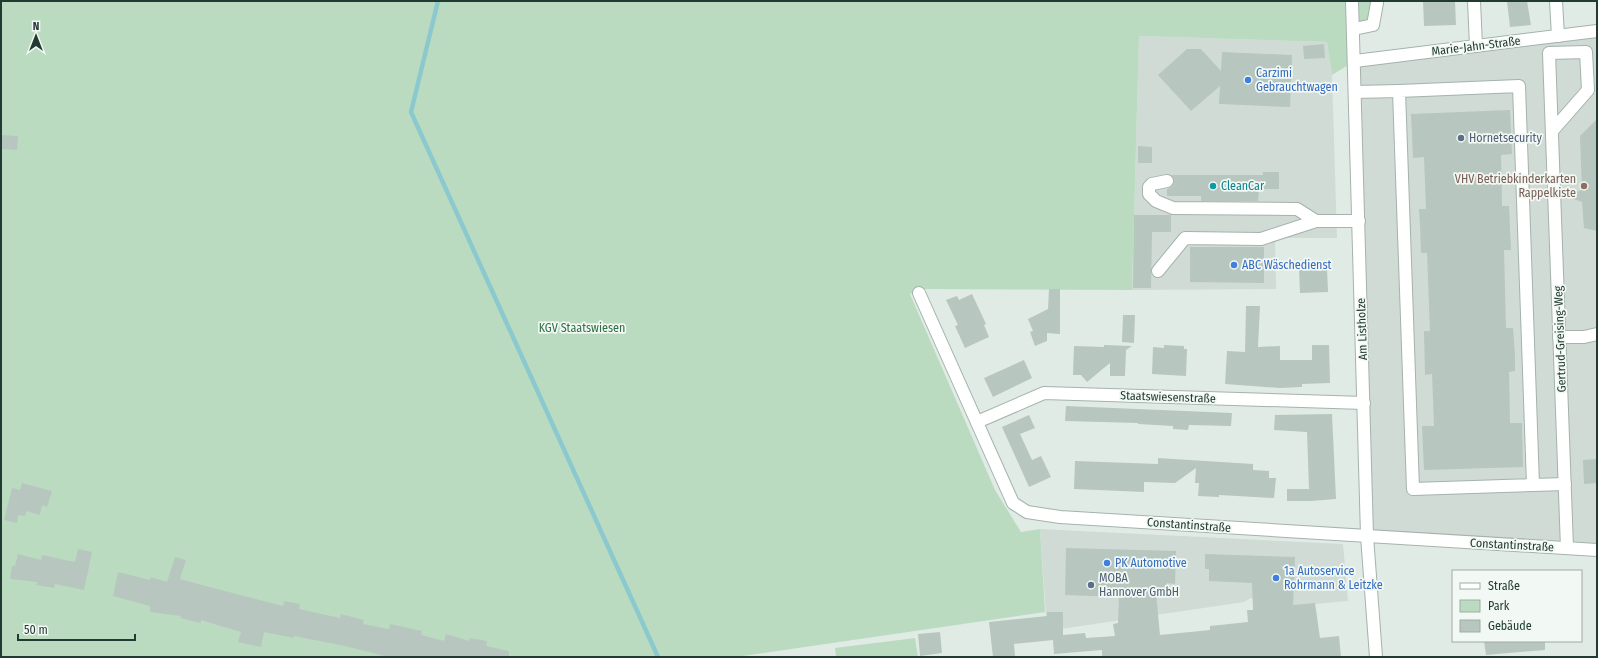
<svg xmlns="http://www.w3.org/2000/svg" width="1598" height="658" viewBox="0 0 1598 658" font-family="'Fira Sans Condensed',sans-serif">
<rect width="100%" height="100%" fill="#e1ebe6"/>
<!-- built -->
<g fill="#d0dbd5">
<path d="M 1597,31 L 1597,550 L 1367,536 L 1355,61 Z"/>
<path d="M 1139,36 L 1327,42 L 1332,75 L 1337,238 L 1275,238 L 1276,289 L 1132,290 Z"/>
<path d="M 1040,529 L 1343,544 L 1348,601 L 1293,606 L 1293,601 L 1251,598 L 1244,602 L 1047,631 Z"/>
</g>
<!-- green -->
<g fill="#bbdbc1">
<path d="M 1,1 L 1378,1 L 1373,25 L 1354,29 L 1355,61 L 1332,75 L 1327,42 L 1139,36 L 1132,290 L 921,289 L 910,294 L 995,490 L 1021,532 L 1040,529 L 1045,612 L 736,657 L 1,657 Z"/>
<path d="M 915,638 L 918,657 L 836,657 L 835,648 Z"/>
</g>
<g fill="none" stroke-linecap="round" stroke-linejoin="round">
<!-- stream -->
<path stroke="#8cc9ce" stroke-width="4.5" d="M 438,1 L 411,112 L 658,657"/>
</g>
<!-- building -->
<g fill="#b7c6bf">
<path d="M 1423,1 L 1455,1 L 1456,25 L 1424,26 Z"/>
<path d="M 1507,1 L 1527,1 L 1531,25 L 1510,27 Z"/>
<path d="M 1324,44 L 1325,58 L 1304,59 L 1303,46 Z"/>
<path d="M 1187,49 L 1201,49 L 1221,71 L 1222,52 L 1292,55 L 1290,107 L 1219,104 L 1220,86 L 1191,111 L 1158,75 Z"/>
<path d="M 1510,110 L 1512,154 L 1501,155 L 1502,206 L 1509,206 L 1511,250 L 1504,250 L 1506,328 L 1513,328 L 1515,356 L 1515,371 L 1509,372 L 1510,423 L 1522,423 L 1523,467 L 1424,470 L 1422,426 L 1434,426 L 1432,374 L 1425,375 L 1424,331 L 1430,331 L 1427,253 L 1421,253 L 1420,225 L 1419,209 L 1426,209 L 1424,157 L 1413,158 L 1411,114 Z"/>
<path d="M 1597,119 L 1597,231 L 1584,228 L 1582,202 L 1565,196 L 1582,190 L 1580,136 Z"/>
<path d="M 1,135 L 18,136 L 17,150 L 1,149 Z"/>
<path d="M 1138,146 L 1152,147 L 1152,163 L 1138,163 Z"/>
<path d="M 1263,172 L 1279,172 L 1279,189 L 1259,189 L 1258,201 L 1201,201 L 1201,196 L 1167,196 L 1167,189 L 1172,187 L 1174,183 L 1174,179 L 1171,175 L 1263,175 Z"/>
<path d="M 1134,215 L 1171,215 L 1171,232 L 1152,232 L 1151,288 L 1133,288 Z"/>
<path d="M 1190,247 L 1264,247 L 1264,283 L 1190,282 Z"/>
<path d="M 1327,268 L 1328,292 L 1300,293 L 1299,269 Z"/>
<path d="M 1049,289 L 1060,289 L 1060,334 L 1047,333 L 1047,341 L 1035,346 L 1030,332 L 1033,331 L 1028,319 L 1048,309 Z"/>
<path d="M 972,294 L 986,324 L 984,325 L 989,337 L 965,348 L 955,326 L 958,325 L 946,300 L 957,296 L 959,300 Z"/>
<path d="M 1246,306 L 1260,306 L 1258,347 L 1280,346 L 1280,360 L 1312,360 L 1312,345 L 1329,345 L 1330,383 L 1302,384 L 1302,387 L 1280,388 L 1225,384 L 1227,351 L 1245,352 Z"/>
<path d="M 1123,315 L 1135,315 L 1134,343 L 1122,342 Z"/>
<path d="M 1104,345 L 1132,346 L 1126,350 L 1125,376 L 1110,376 L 1110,363 L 1087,382 L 1081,375 L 1073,375 L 1074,346 L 1104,347 Z"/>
<path d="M 1164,345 L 1184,346 L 1184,349 L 1187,349 L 1186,376 L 1152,374 L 1153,347 L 1164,348 Z"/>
<path d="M 1024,360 L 1032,378 L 993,397 L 984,378 Z"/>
<path d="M 1066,406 L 1232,413 L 1231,426 L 1189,425 L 1188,430 L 1173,429 L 1173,426 L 1138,424 L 1138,423 L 1065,421 Z"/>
<path d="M 1332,414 L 1336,499 L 1311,501 L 1287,501 L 1287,489 L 1309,489 L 1307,432 L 1274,430 L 1275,415 Z"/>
<path d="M 1029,415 L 1035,428 L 1020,434 L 1032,460 L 1041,456 L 1051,477 L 1029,487 L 1002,427 Z"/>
<path d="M 1158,458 L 1253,464 L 1253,470 L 1269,471 L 1269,478 L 1276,478 L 1274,498 L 1219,495 L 1219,497 L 1198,496 L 1199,483 L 1195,483 L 1196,468 L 1175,483 L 1144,482 L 1144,492 L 1074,489 L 1075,461 L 1158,464 Z"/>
<path d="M 1597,459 L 1597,483 L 1584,484 L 1583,460 Z"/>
<path d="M 22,483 L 52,491 L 47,507 L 42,505 L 40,515 L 26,511 L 25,516 L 18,515 L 17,523 L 4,520 L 12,488 L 20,490 Z"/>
<path d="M 1066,548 L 1176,551 L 1175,584 L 1167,583 L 1166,594 L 1156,593 L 1160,635 L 1210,630 L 1210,626 L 1248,622 L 1247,610 L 1253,610 L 1252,583 L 1209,581 L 1209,569 L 1205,569 L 1205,554 L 1295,557 L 1293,605 L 1315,603 L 1320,638 L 1339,636 L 1341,657 L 1102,657 L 1102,650 L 1054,654 L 1053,640 L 1014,644 L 1015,657 L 993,657 L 989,622 L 1047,616 L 1047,612 L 1063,612 L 1063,635 L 1085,633 L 1086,638 L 1115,636 L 1113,624 L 1118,623 L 1119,597 L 1065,595 Z"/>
<path d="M 78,549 L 92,552 L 84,590 L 55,584 L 54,588 L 36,585 L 37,582 L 10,579 L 12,566 L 15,566 L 18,554 L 41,560 L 42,555 L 75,562 Z"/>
<path d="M 175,557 L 186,560 L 180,579 L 198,584 L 283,606 L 284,601 L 300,604 L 299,609 L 340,618 L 341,614 L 364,620 L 363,624 L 389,629 L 390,624 L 422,631 L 421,635 L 444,641 L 446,634 L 469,641 L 470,638 L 487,641 L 486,646 L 509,651 L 509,657 L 389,657 L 345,646 L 294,636 L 294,638 L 264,632 L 261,647 L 238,642 L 241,632 L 201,620 L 201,623 L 180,618 L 181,616 L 150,612 L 150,606 L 113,596 L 118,572 L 150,580 L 151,577 L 167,582 Z"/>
<path d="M 940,632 L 942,653 L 920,656 L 918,634 Z"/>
<path d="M 1484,641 L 1545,641 L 1545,650 L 1486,655 Z"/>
</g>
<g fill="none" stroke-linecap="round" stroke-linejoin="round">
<!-- minor casing -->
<g stroke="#a4b3ac" stroke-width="14">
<g id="minor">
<path d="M 1352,1 L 1367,536 L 1376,657"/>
<path d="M 1474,1 L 1476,46"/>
<path d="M 1556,1 L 1558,36"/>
<path d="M 1354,29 L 1373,25 L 1377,3"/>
<path d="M 1355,61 L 1597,31"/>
<path d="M 1519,86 L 1533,485 L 1413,489 L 1399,91 Z"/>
<path d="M 1355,92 L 1399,91"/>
<path d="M 1553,130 L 1588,90 L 1586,52 L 1549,53 L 1567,548"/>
<path d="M 1167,181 L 1152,184 L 1149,187 L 1149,194 L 1156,201 L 1173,208 L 1297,209 L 1316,221 L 1359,221"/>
<path d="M 1158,271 L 1185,238 L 1261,239 L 1316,221"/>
<path d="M 919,293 L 1013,503 L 1027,512 L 1060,517 L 1597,550"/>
<path d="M 1559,337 L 1584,337 L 1597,334"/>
<path d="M 977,422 L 1044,393 L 1364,403"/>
<path d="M 1533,485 L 1565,484"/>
</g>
</g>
<!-- minor -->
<use href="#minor" stroke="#fff" stroke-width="12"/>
</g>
<!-- markers -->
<g fill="#3f7fe0" stroke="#f2f8f4" stroke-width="1.5">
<circle cx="1248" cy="80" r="4"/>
<circle cx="1234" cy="265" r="4"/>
<circle cx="1107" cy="563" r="4"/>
<circle cx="1276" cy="578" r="4"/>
</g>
<g fill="#5c6f8a" stroke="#f2f8f4" stroke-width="1.5">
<circle cx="1461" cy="138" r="4"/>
<circle cx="1091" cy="585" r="4"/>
</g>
<circle fill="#0f9aa8" stroke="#f2f8f4" stroke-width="1.5" cx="1213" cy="186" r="4"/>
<circle fill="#8d6e63" stroke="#f2f8f4" stroke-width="1.5" cx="1584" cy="186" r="4"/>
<g text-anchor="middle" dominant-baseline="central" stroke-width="3.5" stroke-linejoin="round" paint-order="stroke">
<!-- street labels -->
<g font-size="12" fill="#223b32" stroke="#f2f8f4">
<text transform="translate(1476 46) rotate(-7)">Marie-Jahn-Straße</text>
<text transform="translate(1362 329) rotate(-92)">Am Listholze</text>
<text transform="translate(1560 339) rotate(-92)">Gertrud-Greising-Weg</text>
<text transform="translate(1168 397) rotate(2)">Staatswiesenstraße</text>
<text transform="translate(1189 525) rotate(4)">Constantinstraße</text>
<text transform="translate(1512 545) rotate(3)">Constantinstraße</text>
</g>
<!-- shop labels -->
<g font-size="12" fill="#366cbe" stroke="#f2f8f4" text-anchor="start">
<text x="1256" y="73">Carzimi<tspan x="1256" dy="14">Gebrauchtwagen</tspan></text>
<text x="1242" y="265">ABC Wäschedienst</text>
<text x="1115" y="563">PK Automotive</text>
<text x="1284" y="571">1a Autoservice<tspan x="1284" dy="14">Rohrmann &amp; Leitzke</tspan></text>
</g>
<!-- service labels -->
<g font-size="12" fill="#4e5e75" stroke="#f2f8f4" text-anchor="start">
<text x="1469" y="138">Hornetsecurity</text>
<text x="1099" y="578">MOBA<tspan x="1099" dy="14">Hannover GmbH</tspan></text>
</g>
<!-- education labels -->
<g font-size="12" fill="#785e54" stroke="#f2f8f4" text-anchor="end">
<text x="1576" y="179">VHV Betriebkinderkarten<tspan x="1576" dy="14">Rappelkiste</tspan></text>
</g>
<!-- culture labels -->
<g font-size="12" fill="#0d838f" stroke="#f2f8f4" text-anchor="start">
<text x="1221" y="186">CleanCar</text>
</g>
<!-- park labels -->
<g font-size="12" fill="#2e7042" stroke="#f2f8f4">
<text x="582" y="328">KGV Staatswiesen</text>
</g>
</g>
<!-- border -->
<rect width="1598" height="658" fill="none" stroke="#223b32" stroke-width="4"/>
<!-- legend -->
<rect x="1452" y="570" width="130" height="72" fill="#f2f8f4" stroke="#9faca6"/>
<rect x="1460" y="583" width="20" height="6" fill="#ffffff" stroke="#9faca6"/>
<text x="1488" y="590" font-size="12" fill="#223b32">Straße</text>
<rect x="1460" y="600" width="20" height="12" fill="#bbdbc1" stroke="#9faca6"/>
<text x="1488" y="610" font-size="12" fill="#223b32">Park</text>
<rect x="1460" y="620" width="20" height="12" fill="#b7c6bf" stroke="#9faca6"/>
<text x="1488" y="630" font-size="12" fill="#223b32">Gebäude</text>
<!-- north arrow -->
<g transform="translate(36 36)" stroke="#f2f8f4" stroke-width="3" paint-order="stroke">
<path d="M0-3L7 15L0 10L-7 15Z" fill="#223b32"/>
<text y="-6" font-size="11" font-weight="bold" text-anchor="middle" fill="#223b32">N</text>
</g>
<!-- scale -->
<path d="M18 634v6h117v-6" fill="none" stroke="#223b32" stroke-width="2"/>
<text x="24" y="634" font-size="12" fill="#223b32" stroke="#f2f8f4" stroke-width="3" paint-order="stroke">50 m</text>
</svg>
